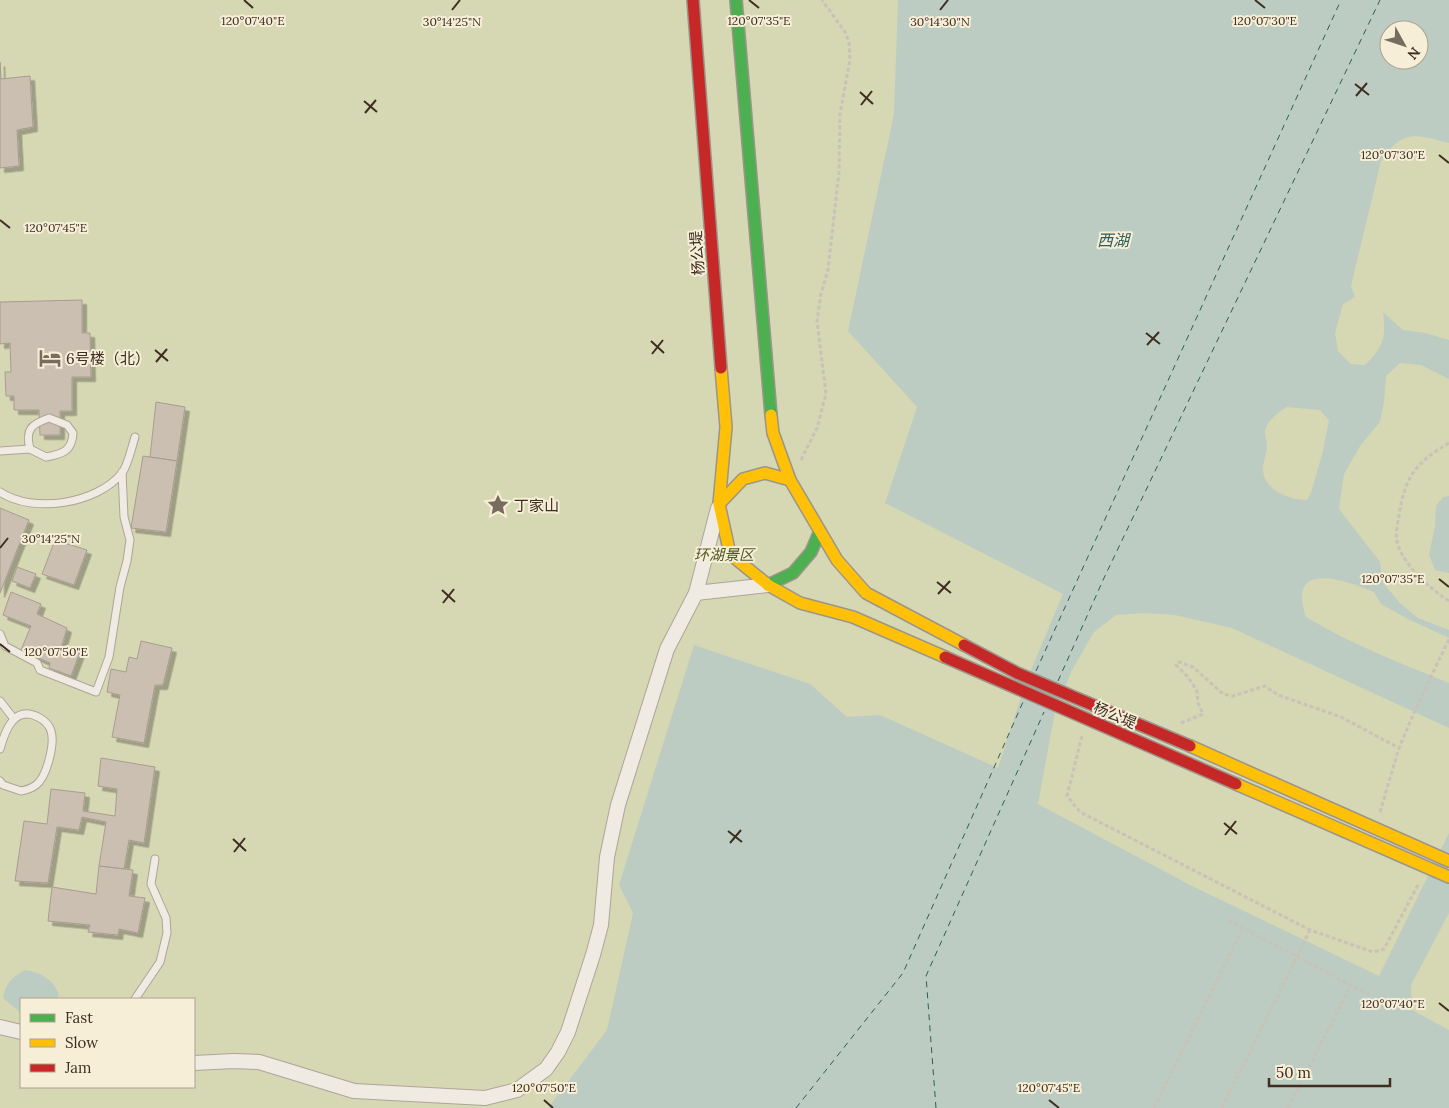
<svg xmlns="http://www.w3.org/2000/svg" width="1449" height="1108" viewBox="0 0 1449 1108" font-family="Lora,'Noto Sans SC',serif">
<defs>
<filter id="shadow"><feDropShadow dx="4.5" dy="4.5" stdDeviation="0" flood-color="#0004"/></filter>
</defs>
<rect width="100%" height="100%" fill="#e7e0d1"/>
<!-- green -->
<path fill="#d6d7b3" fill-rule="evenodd" d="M 0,0 L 1449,0 L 1449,1108 L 0,1108 ZM 1389,30 L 1419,30 L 1419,60 L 1389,60 ZM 21,999 L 194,999 L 194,1087 L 21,1087 Z"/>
<!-- water -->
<g fill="#bcccc2" fill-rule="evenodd">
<path d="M 898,0 L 1449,0 L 1449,143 C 1416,134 1402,129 1381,161 L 1351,286 L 1355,297 L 1343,304 L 1335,333 L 1338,351 L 1351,364 L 1365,365 C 1384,346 1386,338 1383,312 L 1403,330 L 1425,333 L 1449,340 L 1449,379 L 1421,365 L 1400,363 L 1386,376 L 1384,402 L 1380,422 L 1360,446 L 1344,474 L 1339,509 L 1380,562 L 1383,583 L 1400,603 L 1418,618 L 1449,630 L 1449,638 L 1408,619 L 1381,604 L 1374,592 C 1345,580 1286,559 1306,617 C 1351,644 1400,663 1449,683 L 1449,728 L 1232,628 L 1175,615 L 1145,613 L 1116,615 L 1094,632 L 1072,670 L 1055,711 L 1038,804 L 1192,886 L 1379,976 L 1449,833 L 1449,913 L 1411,985 L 1412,1010 L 1449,1030 L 1449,1108 L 548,1108 L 607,1030 L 633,913 L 619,885 L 694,645 L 810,684 L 847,717 L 880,715 L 998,768 L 1026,682 L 1063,594 L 885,503 L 917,407 L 848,331 L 894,114 ZM 1389,30 L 1419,30 L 1419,60 L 1389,60 ZM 1287,407 L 1320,410 L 1329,420 L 1323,451 L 1311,493 L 1307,500 C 1289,500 1263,490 1263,469 C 1263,461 1267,453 1267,445 C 1267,440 1264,434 1265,430 C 1268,420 1279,412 1287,407 Z"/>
<path d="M 1449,496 L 1449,573 L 1435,570 L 1429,555 L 1435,526 L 1436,506 L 1443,497 Z"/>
<path d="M 25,970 C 41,972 54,980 59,995 L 56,999 L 21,999 L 21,1013 L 3,998 C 7,982 11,978 25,970 Z"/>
</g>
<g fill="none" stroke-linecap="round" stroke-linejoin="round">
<!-- ferry -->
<g stroke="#2f5d5a" stroke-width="1" stroke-dasharray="6 5" stroke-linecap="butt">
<path d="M 1036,671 L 1341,0"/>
<path d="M 1058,681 L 1104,578 L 1380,0"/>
<path d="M 796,1108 L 903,973 L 1023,702"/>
<path d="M 936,1108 L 926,976 L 1044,712"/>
</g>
</g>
<!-- building -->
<g fill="#cbbfb2" stroke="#a89c90" filter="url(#shadow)">
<path d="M 0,62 L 1,79 L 30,76 L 33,127 L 17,130 L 19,166 L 0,168 Z"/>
<path d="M 82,300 L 82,333 L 90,333 L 91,377 L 72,377 L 72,411 L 60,411 L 60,435 L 40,435 L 39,410 L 14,410 L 14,396 L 6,396 L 5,372 L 11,372 L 10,343 L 0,344 L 0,302 Z"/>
<path d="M 156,402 L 185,407 L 177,461 L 150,457 Z"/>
<path d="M 143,456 L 177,461 L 166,532 L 131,528 Z"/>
<path d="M 0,508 L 29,520 L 0,593 Z"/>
<path d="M 55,540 L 87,550 L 74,585 L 42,574 Z"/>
<path d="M 17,567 L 36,574 L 30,588 L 12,581 Z"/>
<path d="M 11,592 L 41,604 L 37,614 L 67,628 L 62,645 L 80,652 L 71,676 L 49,668 L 50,663 L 21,650 L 31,626 L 3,615 Z"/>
<path d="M 141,641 L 172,648 L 163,685 L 155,685 L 144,743 L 112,737 L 120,695 L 107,692 L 111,669 L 126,672 L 129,657 L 137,659 Z"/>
<path d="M 101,758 L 155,767 L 144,843 L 129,840 L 124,869 L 99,866 L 106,822 L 82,817 L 79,830 L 57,827 L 48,883 L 15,881 L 24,821 L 47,824 L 51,789 L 85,793 L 83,811 L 115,816 L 117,789 L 98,786 Z"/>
<path d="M 99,866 L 133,870 L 129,896 L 145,898 L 138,933 L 119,929 L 118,935 L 88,932 L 90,925 L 48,921 L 52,887 L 96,894 Z"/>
</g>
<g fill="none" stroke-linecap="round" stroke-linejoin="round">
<!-- lane casing -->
<g stroke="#ada599" stroke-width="9">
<g id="lane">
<path d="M 49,418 L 67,425 L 73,433 C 72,451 63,454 46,457 L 30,449 C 25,430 31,424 49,418 Z"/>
<path d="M 0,451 L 30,449"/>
<path d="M 0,492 C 33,514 97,504 122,473 C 128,465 132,446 135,437"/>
<path d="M 0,634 L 5,646 L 37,663 L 40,670 L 96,692 L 109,657 L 120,587 L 127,561 L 130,540 L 124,517 L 122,472"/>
<path d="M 0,701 L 14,719"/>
<path d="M 0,749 C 5,731 14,705 38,717 C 44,720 49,724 51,731 C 55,743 47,777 36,785 C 32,788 26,790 21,791 L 3,785 L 0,781"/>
<path d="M 135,999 L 160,962 L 167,933 L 166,918 L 151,884 L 155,859"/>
</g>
</g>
<!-- street casing -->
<g stroke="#ada599" stroke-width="16">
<g id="street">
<path d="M 696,593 L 768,585"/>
<path d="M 0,1027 L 21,1032"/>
<path d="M 194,1063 L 234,1061 L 259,1062 L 354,1091 L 485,1098 L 517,1090 L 546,1069 L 558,1052 L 568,1032 L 593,955 L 601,925 L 607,857 L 618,805 L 667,649 L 696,593 L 718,508"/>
</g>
</g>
<!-- fast casing -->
<g stroke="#9c958a" stroke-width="14">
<g id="fast">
<path d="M 736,0 L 771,415"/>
<path d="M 768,585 L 793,573 L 811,552 L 820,531"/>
</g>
</g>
<!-- slow casing -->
<g stroke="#9c958a" stroke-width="14">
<g id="slow">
<path d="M 721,368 L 726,427 L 719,504 L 730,554 L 768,585 L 800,603 L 853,617 L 945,657"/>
<path d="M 771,415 L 773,433 L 790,480 L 837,560 L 866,593 L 964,645"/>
<path d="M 719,504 L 743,479 L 765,473 L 790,480"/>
<path d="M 1190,746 L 1449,861"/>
<path d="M 1236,784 L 1449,877"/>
</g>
</g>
<!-- jam casing -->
<g stroke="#9c958a" stroke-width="14">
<g id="jam">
<path d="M 693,0 L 721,368"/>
<path d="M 964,645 L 1017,673 L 1190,746"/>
<path d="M 945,657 L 1236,784"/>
</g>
</g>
<!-- path -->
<g stroke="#c8c2b9" stroke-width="3" stroke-dasharray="4 2.5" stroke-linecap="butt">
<path d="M 1449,443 C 1416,462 1405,477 1399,515 C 1398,523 1395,534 1397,542 C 1404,566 1429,588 1449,601"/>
<path d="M 801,460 L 817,428 L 826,394 L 817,321 L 821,294 L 828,270 L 839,172 L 840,114 L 850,60 L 849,42 L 845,32 L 822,0"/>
<path d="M 1181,723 L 1203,714 L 1198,703 L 1197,691 L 1188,677 L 1176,665 L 1179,662 L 1193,667 L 1223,694 L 1233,696 L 1265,686 L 1278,695 L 1341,717 L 1399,748 L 1412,717 L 1449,639"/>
<path d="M 1082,736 L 1067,796 L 1080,812 L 1310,930 L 1373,952 L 1384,949 L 1419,883"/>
<path d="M 1380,812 L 1399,748"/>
<path d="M 1228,920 L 1369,995"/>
<path d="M 1154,1108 L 1243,928"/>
<path d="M 1222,1108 L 1310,930"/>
<path d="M 1288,1108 L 1351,985"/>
</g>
<!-- lane -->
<use href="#lane" stroke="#efebe3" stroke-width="7"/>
<!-- street -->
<use href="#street" stroke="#efebe3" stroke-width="14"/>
<!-- fast -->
<use href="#fast" stroke="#4caf50" stroke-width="11"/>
<!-- slow -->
<use href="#slow" stroke="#ffc107" stroke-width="11"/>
<!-- jam -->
<use href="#jam" stroke="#c62828" stroke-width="11"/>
</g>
<!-- ticks -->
<path fill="none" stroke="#3d2e20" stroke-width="2" d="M 244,0 L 253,8M 749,0 L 759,8M 1255,0 L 1265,8M 452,10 L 460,0M 940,10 L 948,0M 1355,84 L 1369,95M 860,92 L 873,104M 1356,96 L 1367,83M 364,101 L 377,112M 861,105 L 872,91M 365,113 L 376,100M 1439,155 L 1449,163M 0,220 L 10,228M 1146,333 L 1160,344M 651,341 L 664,353M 1147,345 L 1159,332M 155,350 L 168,361M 652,354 L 663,340M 156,362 L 167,349M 0,548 L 8,538M 1439,579 L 1449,587M 937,582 L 951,593M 442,590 L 455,602M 938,594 L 950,581M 443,603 L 454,589M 0,644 L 10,652M 1224,823 L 1237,834M 728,831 L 742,842M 1225,835 L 1236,821M 233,839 L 246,851M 730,843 L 741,830M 234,852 L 245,838M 1439,1003 L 1449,1011M 544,1100 L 553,1108M 1049,1100 L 1059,1108"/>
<!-- icons -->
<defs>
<g id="hotel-bare" transform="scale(1.725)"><path d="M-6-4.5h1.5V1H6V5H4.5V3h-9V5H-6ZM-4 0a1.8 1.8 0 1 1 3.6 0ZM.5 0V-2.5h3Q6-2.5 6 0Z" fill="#786c5e" stroke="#f7eed8" stroke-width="2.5" paint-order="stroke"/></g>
<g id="sight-bare" transform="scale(1.725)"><path d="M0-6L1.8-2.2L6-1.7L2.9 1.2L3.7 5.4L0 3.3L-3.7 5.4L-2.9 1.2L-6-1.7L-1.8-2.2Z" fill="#786c5e" stroke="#f7eed8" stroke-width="2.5" paint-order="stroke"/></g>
</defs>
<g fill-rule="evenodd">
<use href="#hotel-bare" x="50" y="358"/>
<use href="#sight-bare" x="498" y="505"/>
</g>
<g text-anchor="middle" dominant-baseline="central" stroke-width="4" stroke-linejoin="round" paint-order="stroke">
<!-- street labels -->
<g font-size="15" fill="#3d2e20" stroke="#f7eed8">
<text transform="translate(697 253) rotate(-94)">杨公堤</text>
<text transform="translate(1115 715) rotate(23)">杨公堤</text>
</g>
<!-- poi labels -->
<g font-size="15" fill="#3d2e20" stroke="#f7eed8" text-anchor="start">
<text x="66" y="358">6号楼（北）</text>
<text x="514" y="505">丁家山</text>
</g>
<!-- park labels -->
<g font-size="15" font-style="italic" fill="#4d5a26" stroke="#f7eed8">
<text x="724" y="554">环湖景区</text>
</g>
<!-- water labels -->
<g font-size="16" font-style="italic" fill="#2f5d5a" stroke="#f7eed8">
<text x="1113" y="240">西湖</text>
</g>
</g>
<g font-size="12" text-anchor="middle" fill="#3d2e20" stroke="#f7eed8" stroke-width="4" stroke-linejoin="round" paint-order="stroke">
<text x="253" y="25">120°07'40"E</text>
<text x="759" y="25">120°07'35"E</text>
<text x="1265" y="25">120°07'30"E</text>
<text x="452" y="26">30°14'25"N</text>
<text x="940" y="26">30°14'30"N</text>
<text x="1393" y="159">120°07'30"E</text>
<text x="56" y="232">120°07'45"E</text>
<text x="51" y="543">30°14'25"N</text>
<text x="1393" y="583">120°07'35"E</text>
<text x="56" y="656">120°07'50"E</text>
<text x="1393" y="1008">120°07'40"E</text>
<text x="544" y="1092">120°07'50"E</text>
<text x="1049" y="1092">120°07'45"E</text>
</g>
<!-- legend -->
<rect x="20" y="998" width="175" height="90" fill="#f7eed8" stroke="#ada18e"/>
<rect x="30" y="1014" width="25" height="8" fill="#4caf50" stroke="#ada18e"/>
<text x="65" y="1023" font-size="15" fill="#3d2e20">Fast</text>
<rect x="30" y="1039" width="25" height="8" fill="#ffc107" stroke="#ada18e"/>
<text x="65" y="1048" font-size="15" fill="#3d2e20">Slow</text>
<rect x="30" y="1064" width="25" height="8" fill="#c62828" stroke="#ada18e"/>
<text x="65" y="1073" font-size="15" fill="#3d2e20">Jam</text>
<!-- north arrow -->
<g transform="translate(1404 45) rotate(130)"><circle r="24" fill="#f7eed8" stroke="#ada18e"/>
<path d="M0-4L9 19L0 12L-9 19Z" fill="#786c5e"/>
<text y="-8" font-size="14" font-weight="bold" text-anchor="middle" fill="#3d2e20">N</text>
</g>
<!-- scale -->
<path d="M1269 1078v8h121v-8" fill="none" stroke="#3d2e20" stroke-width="2.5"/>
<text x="1276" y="1078" font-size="15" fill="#3d2e20" stroke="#f7eed8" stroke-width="4" paint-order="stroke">50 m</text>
</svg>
